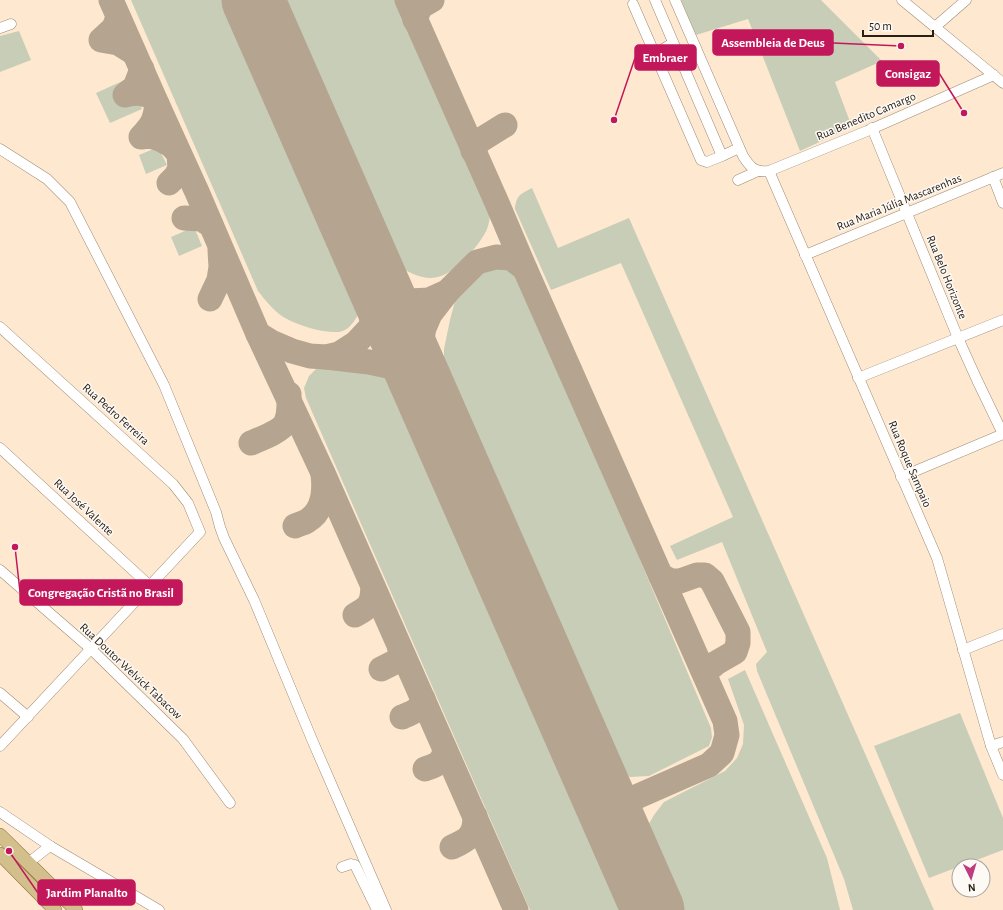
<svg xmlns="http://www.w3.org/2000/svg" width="1003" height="910" viewBox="0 0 1003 910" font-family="'Alegreya Sans',sans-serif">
<rect width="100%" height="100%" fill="#fee9d0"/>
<!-- green -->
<g fill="#c8cdb7">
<path d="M 131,0 L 235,0 L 360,285 C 361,289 363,295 363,300 C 361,312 351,332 338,332 C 323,333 300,326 287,319 C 276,314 265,300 258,291 Z"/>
<path d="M 279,0 L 399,0 L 485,198 C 488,206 491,214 489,222 C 487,238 462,264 449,272 C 445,275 436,278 431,278 C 418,278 407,271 396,265 Z"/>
<path d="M 681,0 L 821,0 L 882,61 L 835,82 L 852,127 L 800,151 L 748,19 L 696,35 Z"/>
<path d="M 19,31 L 31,60 L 0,72 L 0,36 Z"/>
<path d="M 129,78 L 142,109 L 110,123 L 96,93 Z"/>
<path d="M 158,147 L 167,165 L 146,174 L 139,155 Z"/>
<path d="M 532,188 L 558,248 L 629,218 L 934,910 L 853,910 L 844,879 L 757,671 L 756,664 L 767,652 L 722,542 L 677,560 L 670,546 L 733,517 L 621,263 L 551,290 L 515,209 C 516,195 521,194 532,188 Z"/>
<path d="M 194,227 L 202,246 L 179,256 L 171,237 Z"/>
<path d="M 498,262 L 511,266 L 519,273 L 711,728 L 712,737 L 709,746 L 649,776 L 630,777 L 621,771 L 448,385 L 444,370 L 444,349 L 450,320 L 456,297 L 467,280 L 484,266 Z"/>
<path d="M 333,363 C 348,365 378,366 389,373 C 399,378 404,389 409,398 L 635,910 L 530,910 L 306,398 L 304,388 L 309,376 L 319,366 Z"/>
<path d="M 745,670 L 827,858 L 840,910 L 681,910 L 646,829 L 654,815 L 664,802 L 725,771 L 737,758 L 743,744 L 744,725 L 728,679 Z"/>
<path d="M 960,713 L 1003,818 L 1003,850 L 929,878 L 874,746 Z"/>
</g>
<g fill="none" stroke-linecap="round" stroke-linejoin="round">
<!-- taxiway -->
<g stroke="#b4a490" stroke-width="25">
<path d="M 111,0 L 157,104 L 197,192 L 258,334 L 323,473 L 516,910"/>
<path d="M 407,0 L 497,203 L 525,269 L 725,721 L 727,735 L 722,753 L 709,765 L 627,801 C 619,809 617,816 617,827"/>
<path d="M 118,17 L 114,28 L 101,40 L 118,43 L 134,53"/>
<path d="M 415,20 L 420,7 L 432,0"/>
<path d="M 142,69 L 135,87 L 125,95 C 138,92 143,93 154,98"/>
<path d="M 157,104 C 155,121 152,125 141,137 L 150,136 L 160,139 L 171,145 L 179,154 L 180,168 L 176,176 L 169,183"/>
<path d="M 473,151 L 479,141 L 505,125"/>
<path d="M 184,218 L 201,219 L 211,225"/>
<path d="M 210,299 L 219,280 L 221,267 L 220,250"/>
<path d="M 258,334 L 271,342 L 292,351 L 310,356 L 326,357 L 339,354 L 356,343 L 370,328 L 377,306 L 375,283 L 365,254 L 382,287 L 395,296 L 410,301 L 429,300 L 447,292 L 477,262 L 496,257 L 511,258 L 525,269"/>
<path d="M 326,357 L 369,362 L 397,368 L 413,380 L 425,392 L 420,370 L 420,349 L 424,328 L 430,314 L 447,292"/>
<path d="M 251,443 C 260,439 282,431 286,422 C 290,413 289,403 289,394"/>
<path d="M 295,526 C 299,524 304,523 307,521 C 324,511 325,491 323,474"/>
<path d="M 661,576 L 671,581 L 680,581 L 697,575 L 705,575 L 712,581 L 738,632 L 738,643 L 735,652 L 716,663 L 709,669 L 705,675"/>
<path d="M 355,615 C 370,607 372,604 373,587"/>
<path d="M 381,669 L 395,662 L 400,656 L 400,649"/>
<path d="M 402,717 C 413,712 420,711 423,699"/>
<path d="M 425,769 C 436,765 442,764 445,750"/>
<path d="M 601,792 C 610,799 616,801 627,801"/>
<path d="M 452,847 C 468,840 475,836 475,816"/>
</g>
<!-- runway -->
<path stroke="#b4a490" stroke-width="63" d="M 253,0 L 653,910"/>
<!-- minor casing -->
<g stroke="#9e8b75" stroke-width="11">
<g id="minor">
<path d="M 655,0 L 722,156"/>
<path d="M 675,0 L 743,156 C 750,167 755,173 769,171 L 867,131 L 994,75"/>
<path d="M 902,0 L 1003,83"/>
<path d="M 633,4 L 701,160 L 707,162 L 722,156 L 739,148"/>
<path d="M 935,27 L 966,0"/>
<path d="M 0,28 L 11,24"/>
<path d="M 655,54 L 673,43"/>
<path d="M 872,128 L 958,338 L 977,380 L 1003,434"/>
<path d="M 0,149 L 47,179 L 70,202 L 164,385 L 216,512 L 220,527 L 224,538 L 254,600 L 313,742 L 386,910"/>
<path d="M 769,171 L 937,558 L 991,746 L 1003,775"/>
<path d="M 993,177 L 1003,203"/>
<path d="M 738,180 L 758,171"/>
<path d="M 805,255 L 1003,173"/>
<path d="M 0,327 L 173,484 L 188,503 L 200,532 L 0,746"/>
<path d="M 858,378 L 1003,320"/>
<path d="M 0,448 L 150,586"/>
<path d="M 901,477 L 1003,434"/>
<path d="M 0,570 L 91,649 L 183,739 L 230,803"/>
<path d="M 963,650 L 1003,634"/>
<path d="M 0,693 L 28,717"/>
<path d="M 991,746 L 1003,742"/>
<path d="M 0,812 L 50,846 L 159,910"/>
<path d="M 28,863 L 50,846"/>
<path d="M 342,867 L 351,864 L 355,865 L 377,910"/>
</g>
</g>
<!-- major casing -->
<g stroke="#846b32" stroke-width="14">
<g id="major">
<path d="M 0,835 L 76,910"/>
<path d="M 0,854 L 55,910"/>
</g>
</g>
<!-- minor -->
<use href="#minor" stroke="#fff" stroke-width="10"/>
<!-- major -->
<use href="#major" stroke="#d3bf8c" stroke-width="13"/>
</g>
<g text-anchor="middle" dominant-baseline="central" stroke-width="3" stroke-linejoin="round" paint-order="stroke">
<!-- street labels -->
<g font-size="12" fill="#282017" stroke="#fdf9f4">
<text transform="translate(866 116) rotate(-23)">Rua Benedito Camargo</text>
<text transform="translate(899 202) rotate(-22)">Rua Maria Júlia Mascarenhas</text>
<text transform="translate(947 277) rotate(68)">Rua Belo Horizonte</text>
<text transform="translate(116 414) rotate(42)">Rua Pedro Ferreira</text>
<text transform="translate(910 464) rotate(67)">Rua Roque Sampaio</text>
<text transform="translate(84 507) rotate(43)">Rua José Valente</text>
<text transform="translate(131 671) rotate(43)">Rua Doutor Welvick Tabacow</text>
</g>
</g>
<!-- callouts -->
<path fill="none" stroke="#c2185b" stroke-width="1.5" d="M901 46L833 43M614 120L635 58M964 113L939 73M15 547L20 592M9 851L38 893"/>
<g fill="#c2185b" stroke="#fdf9f4" stroke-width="1.5">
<circle cx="901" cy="46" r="4"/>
<circle cx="614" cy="120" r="4"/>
<circle cx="964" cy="113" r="4"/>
<circle cx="15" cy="547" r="4"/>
<circle cx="9" cy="851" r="4"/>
</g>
<g fill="#c2185b" stroke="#c2185b" stroke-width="1.5">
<rect x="713" y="30" width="120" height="25" rx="4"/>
<rect x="635" y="45" width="61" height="25" rx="4"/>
<rect x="877" y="61" width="62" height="25" rx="4"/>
<rect x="20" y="580" width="162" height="25" rx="4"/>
<rect x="38" y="880" width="97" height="25" rx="4"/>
</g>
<g font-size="13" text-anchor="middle" font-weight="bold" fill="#fff">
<text x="773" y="47">Assembleia de Deus</text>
<text x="665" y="62">Embraer</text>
<text x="908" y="78">Consigaz</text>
<text x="101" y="597">Congregação Cristã no Brasil</text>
<text x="87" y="897">Jardim Planalto</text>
</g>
<!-- north arrow -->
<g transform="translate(971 878) rotate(175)"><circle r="19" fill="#fdf9f4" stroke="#a8a29c"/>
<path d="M0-3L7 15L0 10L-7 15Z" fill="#bf3b7f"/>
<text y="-6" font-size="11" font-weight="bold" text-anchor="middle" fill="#282017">N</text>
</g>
<!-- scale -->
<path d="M863 30v6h70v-6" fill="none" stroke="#282017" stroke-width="2"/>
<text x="869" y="30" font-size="12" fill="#282017" stroke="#fdf9f4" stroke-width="3" paint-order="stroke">50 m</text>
</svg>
